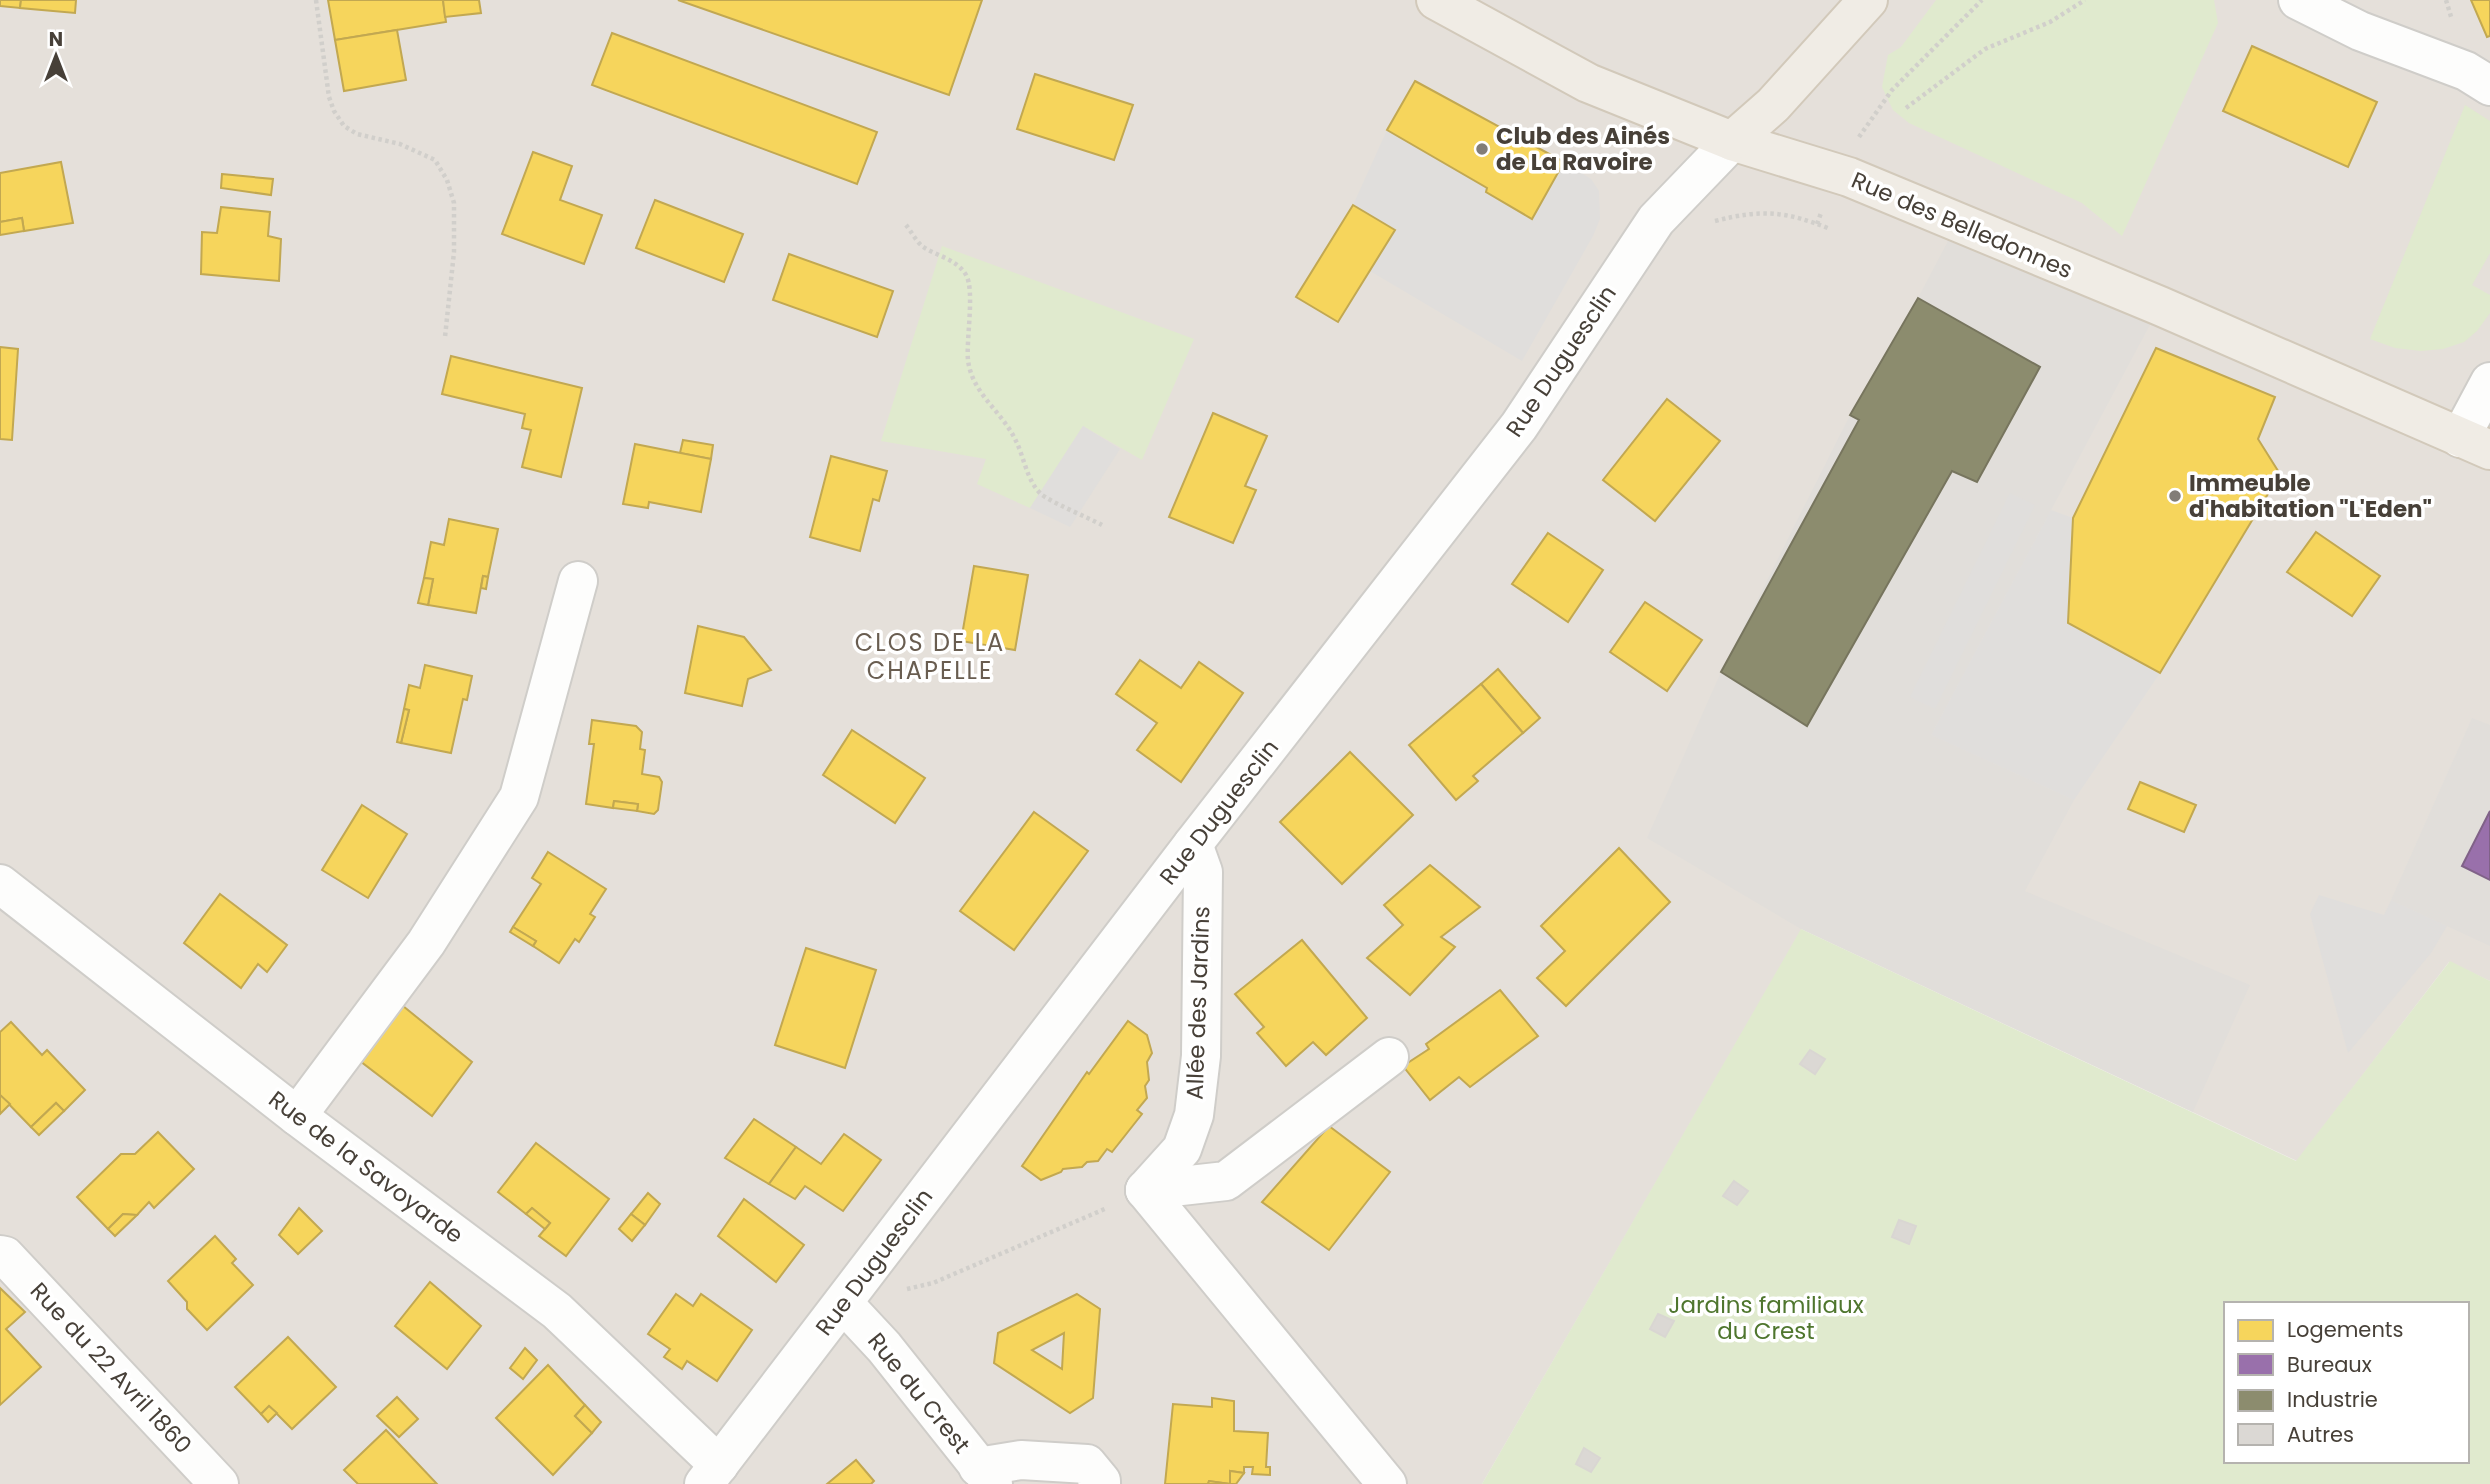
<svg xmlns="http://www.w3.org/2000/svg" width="2490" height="1484" viewBox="0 0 2490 1484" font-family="Poppins,sans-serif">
<rect width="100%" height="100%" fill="#f1efec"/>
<!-- residential -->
<path fill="#e5e0da" d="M 0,0 L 2490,0 L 2490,981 L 2449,962 L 2297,1161 L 1802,929 L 1482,1484 L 0,1484 Z"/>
<!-- industrial -->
<g fill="#e1deda">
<path d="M 1957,224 L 2160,306 L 1931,735 L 2074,800 L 2025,891 L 2250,985 L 2193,1112 L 1801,929 L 1647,838 L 1721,672 L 1850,415 L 1918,298 Z"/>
<path d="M 2472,718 L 2490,725 L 2490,946 L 2391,900 Z"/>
</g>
<!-- green -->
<g fill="#e0eace" fill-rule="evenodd">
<path d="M 1936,0 L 2214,0 L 2218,23 L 2122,236 L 2082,203 L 1909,123 L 1893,110 L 1882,87 L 1888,55 L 1901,47 Z"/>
<path d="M 2465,105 L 2490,121 L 2490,253 L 2472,285 L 2490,295 L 2490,313 L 2477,331 L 2464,342 L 2443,349 L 2421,351 L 2395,348 L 2370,339 Z"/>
<path d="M 942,246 L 1194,339 L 1142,460 L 1083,426 L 1030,508 L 977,484 L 986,459 L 881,441 Z"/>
<path d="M 1801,929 L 2296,1161 L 2450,961 L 2490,981 L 2490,1484 L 1482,1484 ZM 2226,1304 L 2467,1304 L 2467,1461 L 2226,1461 Z"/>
</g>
<!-- parking -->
<g fill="#e0dedc">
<path d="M 1387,130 L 1487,188 L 1486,192 L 1532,219 L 1564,162 L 1591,179 L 1599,191 L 1600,219 L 1593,236 L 1522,361 L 1370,271 L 1394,230 L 1353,205 Z"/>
<path d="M 1083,426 L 1120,449 L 1070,527 L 1030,508 Z"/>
<path d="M 2010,493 L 2035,505 L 1935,709 L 1910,697 Z"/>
<path d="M 2051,510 L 2073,518 L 2068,623 L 2160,673 L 2074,800 L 1931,735 Z"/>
<path d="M 2319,895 L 2384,915 L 2391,900 L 2447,926 L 2431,953 L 2348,1053 L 2310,914 Z"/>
</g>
<!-- homes -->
<g fill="#f6d55c" stroke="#c2a851" stroke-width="2" fill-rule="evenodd">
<path d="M 0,0 L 21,0 L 20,8 L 0,6 Z"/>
<path d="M 21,0 L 76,0 L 75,13 L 20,8 Z"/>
<path d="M 328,0 L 443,0 L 446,22 L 335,40 Z"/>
<path d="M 443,0 L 479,0 L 481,13 L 445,17 Z"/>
<path d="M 678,0 L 982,0 L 949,95 Z"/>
<path d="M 2471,0 L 2490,0 L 2490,36 L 2487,37 Z"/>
<path d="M 397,30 L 406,80 L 344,91 L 335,40 Z"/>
<path d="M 612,33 L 877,132 L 857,184 L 592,85 Z"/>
<path d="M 2252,46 L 2377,102 L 2348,167 L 2223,111 Z"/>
<path d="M 1035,74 L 1133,105 L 1114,160 L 1017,129 Z"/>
<path d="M 1415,81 L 1564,162 L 1532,219 L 1486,192 L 1487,188 L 1387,130 Z"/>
<path d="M 533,152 L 572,166 L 560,200 L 602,215 L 584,264 L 502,234 Z"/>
<path d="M 61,162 L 73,223 L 24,231 L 22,218 L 0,222 L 0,173 Z"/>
<path d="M 222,174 L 273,179 L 271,195 L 221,188 Z"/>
<path d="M 655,200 L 743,234 L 724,282 L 636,248 Z"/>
<path d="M 1353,205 L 1395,230 L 1338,322 L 1296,297 Z"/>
<path d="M 221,207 L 270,212 L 268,236 L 281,239 L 279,281 L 201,274 L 202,232 L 217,233 Z"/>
<path d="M 22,218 L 24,231 L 0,235 L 0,222 Z"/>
<path d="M 789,254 L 893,291 L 877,337 L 773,300 Z"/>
<path d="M 0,347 L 18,349 L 12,440 L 0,439 Z"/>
<path d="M 2156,348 L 2275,397 L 2258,439 L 2280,474 L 2160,673 L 2068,623 L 2073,518 Z"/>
<path d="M 451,356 L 582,388 L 561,477 L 522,467 L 531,430 L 522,428 L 525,414 L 442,394 Z"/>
<path d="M 1667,399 L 1720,441 L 1655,521 L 1603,480 Z"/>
<path d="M 1213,413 L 1267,436 L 1245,486 L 1256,490 L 1233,543 L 1169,517 Z"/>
<path d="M 683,440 L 713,445 L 711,459 L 680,453 Z"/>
<path d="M 635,444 L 711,459 L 701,512 L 649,502 L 648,508 L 623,504 Z"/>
<path d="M 831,456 L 887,471 L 879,501 L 873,499 L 860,551 L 810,537 Z"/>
<path d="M 449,519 L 498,529 L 488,577 L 483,576 L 476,613 L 428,605 L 433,579 L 424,578 L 431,542 L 444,545 Z"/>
<path d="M 2316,532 L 2380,576 L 2352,616 L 2287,572 Z"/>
<path d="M 1548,533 L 1603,570 L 1568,622 L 1512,584 Z"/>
<path d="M 974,566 L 1028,575 L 1015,650 L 961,641 Z"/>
<path d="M 483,576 L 488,577 L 486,589 L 481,588 Z"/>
<path d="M 424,578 L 433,579 L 428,605 L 418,603 Z"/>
<path d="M 1645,602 L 1702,640 L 1667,691 L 1610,652 Z"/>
<path d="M 698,626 L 744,637 L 771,670 L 748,679 L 742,706 L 685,693 Z"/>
<path d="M 1140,660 L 1181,688 L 1199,662 L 1243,693 L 1181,782 L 1137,750 L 1157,723 L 1116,694 Z"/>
<path d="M 425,665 L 472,676 L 467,700 L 463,699 L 451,753 L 401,743 L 409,710 L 404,709 L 409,685 L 420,688 Z"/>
<path d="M 1498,669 L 1540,718 L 1523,733 L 1481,684 Z"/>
<path d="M 1481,684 L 1523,733 L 1473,776 L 1478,781 L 1456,800 L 1409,745 Z"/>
<path d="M 404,709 L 409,710 L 401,743 L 397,742 Z"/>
<path d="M 592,720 L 636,726 L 642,732 L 640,749 L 645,750 L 642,774 L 659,777 L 662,782 L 658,810 L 654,814 L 637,811 L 638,804 L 614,801 L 613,808 L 586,804 L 594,744 L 589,744 Z"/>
<path d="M 852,730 L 925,778 L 895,823 L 823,775 Z"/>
<path d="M 1350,752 L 1413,815 L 1342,884 L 1280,822 Z"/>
<path d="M 2140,782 L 2196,805 L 2184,832 L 2128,809 Z"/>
<path d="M 614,801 L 638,804 L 637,811 L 613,808 Z"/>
<path d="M 362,805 L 407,834 L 368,898 L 322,870 Z"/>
<path d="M 1034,812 L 1088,851 L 1014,950 L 960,911 Z"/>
<path d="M 1619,848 L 1670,902 L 1566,1006 L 1537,978 L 1565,951 L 1541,926 Z"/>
<path d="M 548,852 L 606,889 L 590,914 L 595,917 L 579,942 L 575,939 L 559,963 L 533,946 L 536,941 L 513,927 L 541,884 L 532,878 Z"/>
<path d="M 1430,865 L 1480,907 L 1441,937 L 1455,947 L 1410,995 L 1367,958 L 1403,925 L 1384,905 Z"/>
<path d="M 220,894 L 287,945 L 267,972 L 258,964 L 241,988 L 184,943 Z"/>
<path d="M 513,927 L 536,941 L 533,946 L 510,932 Z"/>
<path d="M 1302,940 L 1367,1018 L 1326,1055 L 1313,1042 L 1286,1066 L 1257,1033 L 1264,1027 L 1235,994 Z"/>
<path d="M 806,948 L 876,970 L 845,1068 L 775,1045 Z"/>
<path d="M 1500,990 L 1538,1036 L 1470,1087 L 1459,1077 L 1430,1100 L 1403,1066 L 1429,1049 L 1426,1044 Z"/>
<path d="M 403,1006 L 472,1062 L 432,1116 L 360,1061 Z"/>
<path d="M 1128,1021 L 1147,1035 L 1152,1053 L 1147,1062 L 1149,1080 L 1145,1086 L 1147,1098 L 1137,1110 L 1142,1114 L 1112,1152 L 1107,1149 L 1098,1161 L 1087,1162 L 1082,1167 L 1063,1169 L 1061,1172 L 1041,1180 L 1022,1166 L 1087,1072 L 1089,1074 Z"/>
<path d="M 11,1022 L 42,1055 L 47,1050 L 85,1090 L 64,1111 L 56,1103 L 31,1127 L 0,1095 L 0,1032 Z"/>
<path d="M 0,1095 L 10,1104 L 0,1114 Z"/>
<path d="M 56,1103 L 64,1111 L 39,1135 L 31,1127 Z"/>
<path d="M 754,1119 L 796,1147 L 769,1184 L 725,1158 Z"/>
<path d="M 1329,1126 L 1390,1172 L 1329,1250 L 1262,1202 Z"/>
<path d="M 158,1132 L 194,1169 L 154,1208 L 149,1202 L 137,1215 L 123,1214 L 108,1229 L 77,1197 L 121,1154 L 135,1154 Z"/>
<path d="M 844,1134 L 881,1160 L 843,1211 L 805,1186 L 795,1199 L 769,1184 L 796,1147 L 821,1164 Z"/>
<path d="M 536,1143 L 609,1199 L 566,1256 L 539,1236 L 550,1223 L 532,1208 L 526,1214 L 498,1192 Z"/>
<path d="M 648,1193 L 660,1204 L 645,1225 L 631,1214 Z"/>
<path d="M 744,1199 L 804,1245 L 776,1282 L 718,1236 Z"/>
<path d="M 299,1208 L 322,1231 L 298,1254 L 279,1235 Z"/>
<path d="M 532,1208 L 550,1223 L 545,1229 L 526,1214 Z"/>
<path d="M 123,1214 L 137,1215 L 115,1236 L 108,1229 Z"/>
<path d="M 631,1214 L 645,1225 L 632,1241 L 619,1229 Z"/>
<path d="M 215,1236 L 236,1259 L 232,1263 L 253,1285 L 207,1330 L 187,1309 L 187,1302 L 168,1281 Z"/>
<path d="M 430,1282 L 481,1326 L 447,1369 L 395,1326 Z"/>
<path d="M 0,1288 L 25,1312 L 6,1329 L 41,1367 L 0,1405 Z"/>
<path d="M 676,1294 L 693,1306 L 701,1294 L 752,1330 L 717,1381 L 687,1361 L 682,1369 L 664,1357 L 670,1349 L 648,1334 Z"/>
<path d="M 1077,1294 L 1100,1309 L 1093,1398 L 1070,1413 L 994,1363 L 998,1333 ZM 1064,1333 L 1062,1369 L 1032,1350 Z"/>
<path d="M 288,1337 L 336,1387 L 292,1429 L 269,1406 L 261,1414 L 235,1387 Z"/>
<path d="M 525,1348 L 537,1360 L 523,1379 L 510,1368 Z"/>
<path d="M 548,1365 L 585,1405 L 575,1416 L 592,1433 L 553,1475 L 496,1418 Z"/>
<path d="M 397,1397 L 418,1419 L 399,1437 L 377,1416 Z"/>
<path d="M 1212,1398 L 1234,1401 L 1234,1431 L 1268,1433 L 1266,1467 L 1270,1467 L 1270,1475 L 1252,1474 L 1253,1467 L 1244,1467 L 1244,1473 L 1230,1471 L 1230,1484 L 1209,1481 L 1208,1484 L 1165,1484 L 1173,1404 L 1212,1407 Z"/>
<path d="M 585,1405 L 601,1422 L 592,1433 L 575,1416 Z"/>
<path d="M 269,1406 L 277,1413 L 268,1422 L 261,1414 Z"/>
<path d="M 386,1430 L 437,1484 L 358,1484 L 344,1470 Z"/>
<path d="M 856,1460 L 874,1481 L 871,1484 L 827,1484 Z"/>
<path d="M 1230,1471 L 1244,1473 L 1236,1484 L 1208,1484 L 1209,1481 L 1230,1484 Z"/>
</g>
<!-- offices -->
<path fill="#9970ab" stroke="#806288" stroke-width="2" d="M 2490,811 L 2490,880 L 2462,866 Z"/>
<!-- industry -->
<path fill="#8c8c6e" stroke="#77755e" stroke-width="2" d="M 1918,298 L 2040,367 L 1977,482 L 1952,471 L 1807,726 L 1721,672 L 1859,420 L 1850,415 Z"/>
<!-- building -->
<g fill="#dbd8d4" stroke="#d9d6d2" stroke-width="2">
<path d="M 1810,1050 L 1825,1059 L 1815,1074 L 1800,1064 Z"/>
<path d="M 1734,1181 L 1748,1191 L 1737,1205 L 1723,1196 Z"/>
<path d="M 1899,1220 L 1916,1226 L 1909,1244 L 1892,1237 Z"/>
<path d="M 1658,1314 L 1674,1321 L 1665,1337 L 1650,1329 Z"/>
<path d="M 1584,1448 L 1600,1458 L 1591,1472 L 1576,1464 Z"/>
</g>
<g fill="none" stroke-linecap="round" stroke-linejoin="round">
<!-- minor casing -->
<g stroke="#cfcdc9" stroke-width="42">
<g id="minor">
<path d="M 2298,0 L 2360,31 L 2466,71 L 2490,86"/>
<path d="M 2460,438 L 2490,382"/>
<path d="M 0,884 L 297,1116 L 557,1311 L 719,1465"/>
<path d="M 297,1116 L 426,943 L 519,797 L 578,581"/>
<path d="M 1145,1190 L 1387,1484"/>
<path d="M 1145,1190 L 1182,1149 L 1194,1115 L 1201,1056 L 1203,872 L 1193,844"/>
<path d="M 1145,1190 L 1226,1181 L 1389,1057"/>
<path d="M 0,1255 L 5,1256 L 219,1484"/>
<path d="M 843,1303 L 884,1347 L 993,1484"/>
<path d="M 978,1467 L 1021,1460 L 1087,1464 L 1101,1481 L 1101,1484"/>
<path d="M 704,1484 L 1193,844 L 1519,426 L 1656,220 L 1732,141"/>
</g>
</g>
<!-- major casing -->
<g stroke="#d2c9ba" stroke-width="42">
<g id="major">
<path d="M 1436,0 L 1588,83 L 1732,141 L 1849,177 L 2160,306 L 2490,450"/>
<path d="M 1732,141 L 1773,105 L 1868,0"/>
</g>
</g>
<!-- path -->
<g stroke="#d1cfcb" stroke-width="4.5" stroke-dasharray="3.5 3.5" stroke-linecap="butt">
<path d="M 316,0 L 329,97 L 334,111 L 344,126 L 357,134 L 400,144 L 435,160 L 447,180 L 454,203 L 454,252 L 445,337"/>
<path d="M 2446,0 L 2452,20"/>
<path d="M 1906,108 L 1985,49 L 2050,22 L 2085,0"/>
<path d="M 1859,137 L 1892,90 L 1982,0"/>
<path d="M 1715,221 C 1761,209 1786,211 1830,229"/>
<path d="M 1817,224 L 1821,213"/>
<path d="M 906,225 C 911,231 916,241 922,246 C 936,256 957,259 966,275 C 975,290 966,340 968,360 C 972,394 1002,411 1016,441 C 1024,457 1027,481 1041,494 C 1052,503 1087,517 1102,525"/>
<path d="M 907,1289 L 933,1283 L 1107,1208"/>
</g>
<!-- minor -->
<use href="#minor" stroke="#fdfdfc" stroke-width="38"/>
<!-- major -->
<use href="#major" stroke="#f0ece5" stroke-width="38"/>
</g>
<!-- markers -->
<g fill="#827d77" stroke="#fff" stroke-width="2.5">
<circle cx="1482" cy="149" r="7"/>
<circle cx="2175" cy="496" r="7"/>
</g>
<g text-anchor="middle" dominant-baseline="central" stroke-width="7" stroke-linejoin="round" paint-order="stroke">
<!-- poi labels -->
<g font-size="23" font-weight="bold" fill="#474038" stroke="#fff" text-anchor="start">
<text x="1496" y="136">Club des Ainés<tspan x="1496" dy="26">de La Ravoire</tspan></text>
<text x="2189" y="483">Immeuble<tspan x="2189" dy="26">d'habitation "L'Eden"</tspan></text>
</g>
<!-- street labels -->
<g font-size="23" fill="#474038" stroke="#fff">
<text transform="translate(1962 225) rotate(23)">Rue des Belledonnes</text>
<text transform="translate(1561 361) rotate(-56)">Rue Duguesclin</text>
<text transform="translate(1219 812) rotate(-52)">Rue Duguesclin</text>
<text transform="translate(1198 1003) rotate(-88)">Allée des Jardins</text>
<text transform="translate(366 1167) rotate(37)">Rue de la Savoyarde</text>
<text transform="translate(874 1262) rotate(-53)">Rue Duguesclin</text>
<text transform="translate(111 1368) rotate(47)">Rue du 22 Avril 1860</text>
<text transform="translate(919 1393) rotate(51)">Rue du Crest</text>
</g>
<!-- park labels -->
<g font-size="23" fill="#4f762e" stroke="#fff">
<text x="1766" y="1305">Jardins familiaux<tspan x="1766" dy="26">du Crest</tspan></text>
</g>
<!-- neighbourhood labels -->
<g font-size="24" letter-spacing="2" fill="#695d50" stroke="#fff">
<text x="930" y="642">CLOS DE LA<tspan x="930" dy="28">CHAPELLE</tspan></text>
</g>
</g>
<!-- legend -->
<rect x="2224" y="1302" width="245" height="161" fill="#ffffff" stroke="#b5b3af" stroke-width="2"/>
<rect x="2238" y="1320" width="35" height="21" fill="#f6d55c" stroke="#b5b3af" stroke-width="2"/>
<text x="2287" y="1337" font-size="21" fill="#474038">Logements</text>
<rect x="2238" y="1354" width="35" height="21" fill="#9970ab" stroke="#b5b3af" stroke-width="2"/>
<text x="2287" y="1372" font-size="21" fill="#474038">Bureaux</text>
<rect x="2238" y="1390" width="35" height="21" fill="#8c8c6e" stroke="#b5b3af" stroke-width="2"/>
<text x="2287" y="1407" font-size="21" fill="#474038">Industrie</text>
<rect x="2238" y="1424" width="35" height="21" fill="#dbd8d4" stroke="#b5b3af" stroke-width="2"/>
<text x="2287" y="1442" font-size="21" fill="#474038">Autres</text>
<!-- north arrow -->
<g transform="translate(56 56)" stroke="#ffffff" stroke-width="5" paint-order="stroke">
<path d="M0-5L12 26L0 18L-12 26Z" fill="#474038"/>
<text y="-10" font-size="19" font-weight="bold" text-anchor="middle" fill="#474038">N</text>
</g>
</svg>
